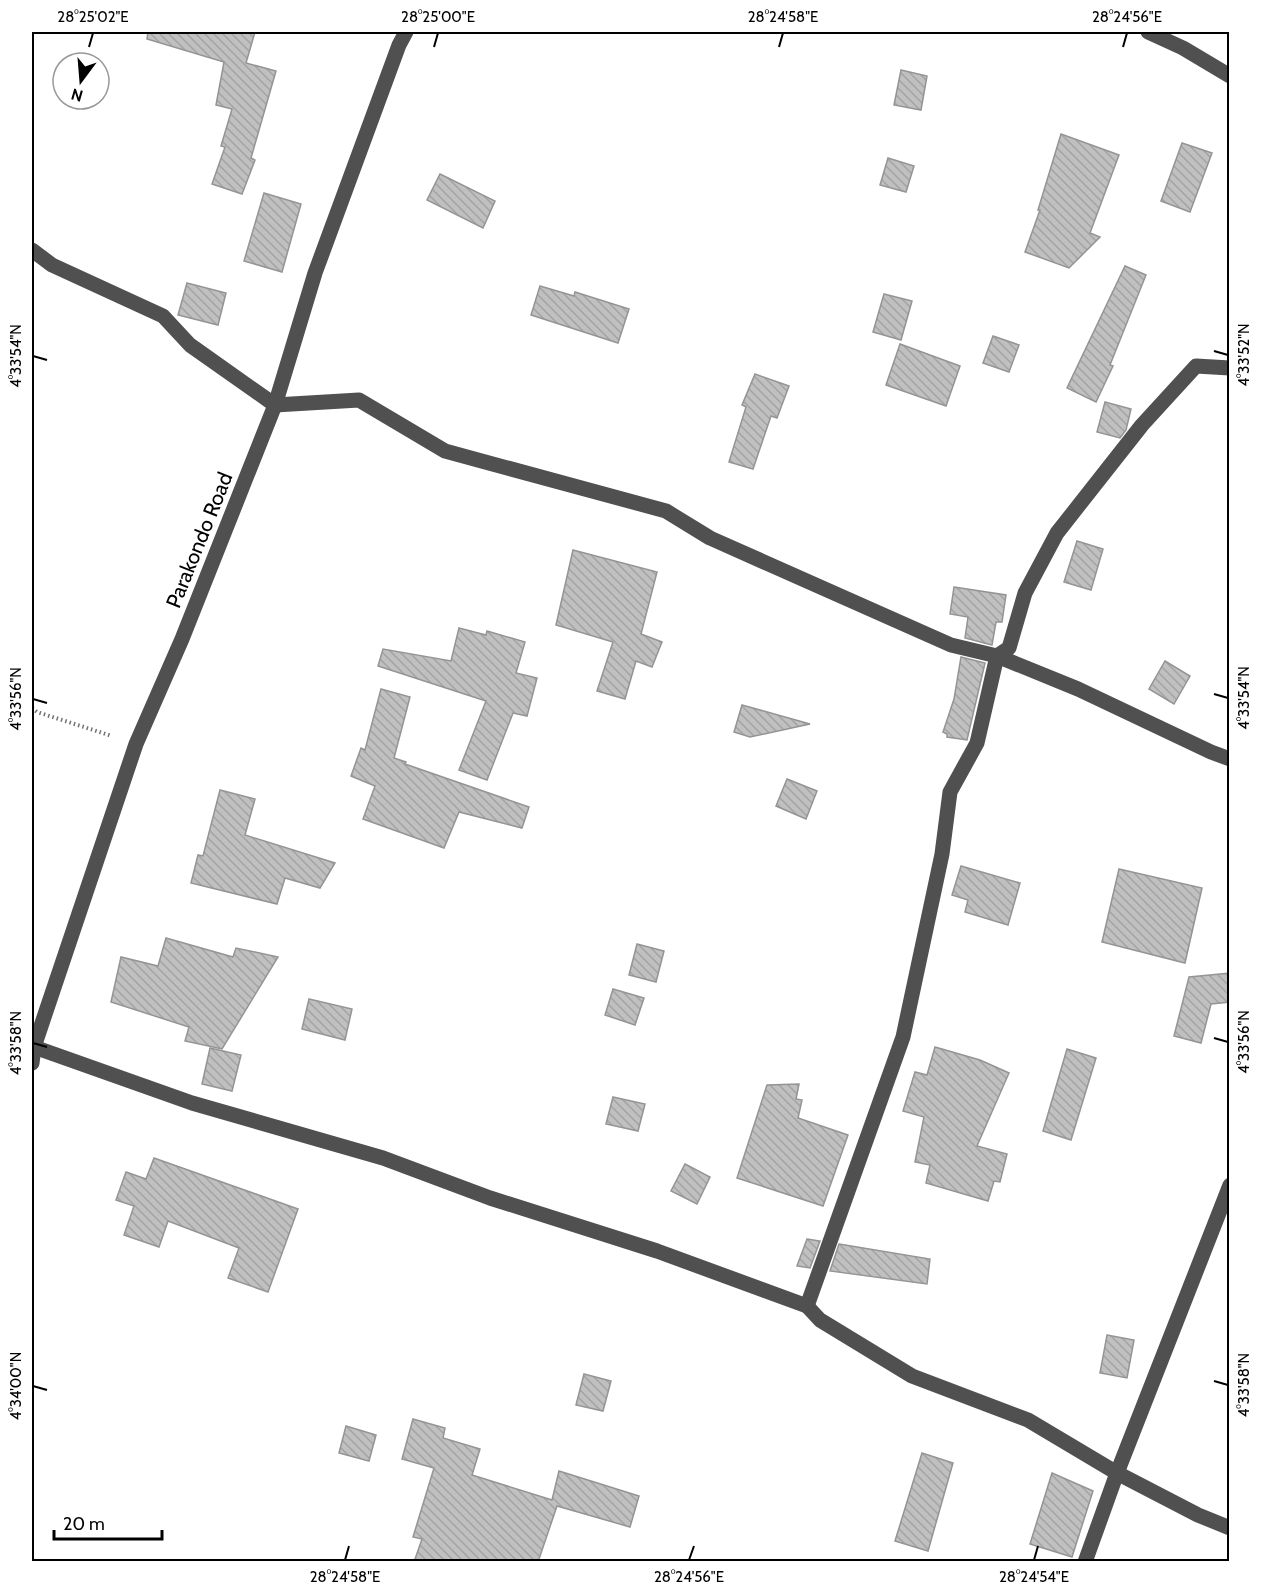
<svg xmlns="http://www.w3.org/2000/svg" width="1261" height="1593" viewBox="0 0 1261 1593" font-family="Cabin,sans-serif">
<defs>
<pattern id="building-back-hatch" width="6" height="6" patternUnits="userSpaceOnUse" patternTransform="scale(1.5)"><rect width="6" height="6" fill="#c0c0c0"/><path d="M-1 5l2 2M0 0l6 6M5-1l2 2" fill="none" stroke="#a3a3a3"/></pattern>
</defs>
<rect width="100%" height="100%" fill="#fff"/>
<!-- building -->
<g fill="url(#building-back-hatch)" stroke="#949494" stroke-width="1.5">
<path d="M 148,32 L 255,32 L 246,63 L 276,71 L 251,158 L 255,160 L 242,194 L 212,184 L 225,147 L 221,146 L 232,109 L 216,105 L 224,62 L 147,39 Z"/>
<path d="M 901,70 L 927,76 L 921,110 L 894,105 Z"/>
<path d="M 1061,134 L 1119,155 L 1090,233 L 1100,237 L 1069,268 L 1025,252 L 1040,210 L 1038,210 Z"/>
<path d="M 1182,143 L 1212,153 L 1190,212 L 1161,201 Z"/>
<path d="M 888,158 L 914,166 L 906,192 L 880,185 Z"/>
<path d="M 440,174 L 495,201 L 483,228 L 427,200 Z"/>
<path d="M 264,193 L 301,204 L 282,272 L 244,261 Z"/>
<path d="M 1125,266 L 1146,275 L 1110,365 L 1113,366 L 1096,402 L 1067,388 Z"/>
<path d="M 187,283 L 226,293 L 218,325 L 178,315 Z"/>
<path d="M 540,286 L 574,296 L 575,292 L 629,309 L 618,343 L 531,315 Z"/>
<path d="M 884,294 L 912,301 L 901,340 L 873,332 Z"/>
<path d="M 993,336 L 1019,345 L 1009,372 L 983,363 Z"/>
<path d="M 900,344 L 960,366 L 946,406 L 886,385 Z"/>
<path d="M 755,374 L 789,386 L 777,418 L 771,416 L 753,469 L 729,462 L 746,407 L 742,405 Z"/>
<path d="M 1105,402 L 1131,409 L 1126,430 L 1120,438 L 1097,432 Z"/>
<path d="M 1077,541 L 1103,549 L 1091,590 L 1064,582 Z"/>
<path d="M 573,550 L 657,572 L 641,634 L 662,642 L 652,667 L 636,661 L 625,699 L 597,691 L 613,642 L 556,625 Z"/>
<path d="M 954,587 L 1006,595 L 1002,622 L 996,622 L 992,645 L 965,638 L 968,617 L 950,614 Z"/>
<path d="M 459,628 L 486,635 L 487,631 L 525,642 L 516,673 L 537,678 L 527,716 L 513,713 L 487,780 L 459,770 L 486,701 L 378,666 L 383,649 L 451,661 Z"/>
<path d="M 961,657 L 985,663 L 967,740 L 947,737 L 947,734 L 943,732 L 954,699 Z"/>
<path d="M 1165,661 L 1190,676 L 1174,704 L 1149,689 Z"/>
<path d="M 381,689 L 410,697 L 394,758 L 406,762 L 405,764 L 529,807 L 522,828 L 459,812 L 444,848 L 363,819 L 375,786 L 351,776 L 361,748 L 365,750 Z"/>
<path d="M 742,705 L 810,724 L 750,737 L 734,732 Z"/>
<path d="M 787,779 L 817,791 L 806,819 L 776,806 Z"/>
<path d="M 220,790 L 255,799 L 245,835 L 335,863 L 320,888 L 285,878 L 277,904 L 191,883 L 198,855 L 203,856 Z"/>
<path d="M 961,866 L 1020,883 L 1008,925 L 965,912 L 968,900 L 952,895 Z"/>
<path d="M 1119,869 L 1202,888 L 1185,963 L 1102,942 Z"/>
<path d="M 166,938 L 233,957 L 236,948 L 278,957 L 222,1049 L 185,1041 L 189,1027 L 111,1002 L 121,957 L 158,966 Z"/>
<path d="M 637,944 L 664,951 L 656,982 L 629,975 Z"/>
<path d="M 1230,973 L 1230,1002 L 1211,1004 L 1201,1043 L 1174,1036 L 1189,977 Z"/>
<path d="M 613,989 L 644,998 L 635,1025 L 605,1015 Z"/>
<path d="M 309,999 L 352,1009 L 345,1040 L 302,1029 Z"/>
<path d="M 935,1047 L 980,1060 L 1009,1073 L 977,1146 L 1007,1154 L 1000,1182 L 994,1181 L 988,1201 L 926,1183 L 930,1165 L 915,1162 L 924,1117 L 903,1111 L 915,1072 L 927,1075 Z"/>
<path d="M 210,1048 L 241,1055 L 232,1091 L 202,1084 Z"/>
<path d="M 1067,1049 L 1096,1058 L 1071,1140 L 1043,1131 Z"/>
<path d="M 799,1084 L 796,1099 L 802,1100 L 798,1118 L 848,1135 L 823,1206 L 737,1178 L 767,1085 Z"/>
<path d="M 613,1097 L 645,1104 L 638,1131 L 606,1124 Z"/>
<path d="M 154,1158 L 298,1209 L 268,1292 L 228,1278 L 239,1248 L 168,1221 L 159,1247 L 124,1235 L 134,1206 L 116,1200 L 126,1172 L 146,1179 Z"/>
<path d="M 685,1164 L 710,1177 L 697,1204 L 671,1191 Z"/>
<path d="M 807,1239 L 820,1241 L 810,1268 L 797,1266 Z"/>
<path d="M 839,1244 L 930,1259 L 927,1284 L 830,1271 Z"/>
<path d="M 1107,1335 L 1134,1340 L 1127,1378 L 1100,1373 Z"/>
<path d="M 584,1374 L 611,1381 L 603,1411 L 576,1405 Z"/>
<path d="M 413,1419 L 445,1428 L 443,1438 L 480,1449 L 472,1475 L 552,1500 L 559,1471 L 639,1496 L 630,1527 L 557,1506 L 538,1562 L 414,1562 L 422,1539 L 413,1537 L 434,1468 L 402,1459 Z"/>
<path d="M 346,1426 L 376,1435 L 369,1461 L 339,1453 Z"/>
<path d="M 922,1453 L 953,1463 L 928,1551 L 895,1541 Z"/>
<path d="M 1052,1473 L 1093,1491 L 1072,1557 L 1030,1544 Z"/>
</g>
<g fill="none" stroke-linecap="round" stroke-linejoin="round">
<!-- path -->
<path stroke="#727272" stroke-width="4" stroke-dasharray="1.5 3" stroke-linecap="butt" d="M 32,708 L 37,712 L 112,736"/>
<!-- minor -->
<g stroke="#505050" stroke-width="15">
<path d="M 1148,32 L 1183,48 L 1230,76"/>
<path d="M 32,250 L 52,265 L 163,316 L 190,345 L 275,405 L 359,400 L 445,451 L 666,511 L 710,538 L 951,645 L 997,656 L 1009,648 L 1025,593 L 1057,533 L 1142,425 L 1196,366 L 1230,368"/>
<path d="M 34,1047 L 192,1103 L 383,1158 L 490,1198 L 657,1251 L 807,1306 L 820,1320 L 912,1376 L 1028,1420 L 1117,1473 L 1198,1515 L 1230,1528"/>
<path d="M 32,1063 L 34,1047 L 136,744 L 182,639 L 275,405 L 315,273 L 399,45 L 406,32"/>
<path d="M 807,1306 L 903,1037 L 942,854 L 950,792 L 977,743 L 997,656 L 1078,689 L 1211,752 L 1230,759"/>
<path d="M 1085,1562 L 1117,1473 L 1230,1185"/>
</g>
</g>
<!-- ticks -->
<path fill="none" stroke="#000" stroke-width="2" d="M 89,47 L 93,33M 434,47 L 438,33M 779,47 L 783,33M 1123,47 L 1127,33M 1214,351 L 1228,355M 33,356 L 47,360M 1214,694 L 1228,698M 33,699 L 47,703M 1214,1038 L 1228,1042M 33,1043 L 47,1047M 1214,1381 L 1228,1385M 33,1386 L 47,1390M 345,1560 L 349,1546M 689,1560 L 694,1546M 1034,1560 L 1038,1546"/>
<g text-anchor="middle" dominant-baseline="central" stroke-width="4.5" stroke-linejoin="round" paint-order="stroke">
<!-- street labels -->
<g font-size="21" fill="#000" stroke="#fff">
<text transform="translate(199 540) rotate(-68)">Parakondo Road</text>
</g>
</g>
<!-- border -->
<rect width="1261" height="1593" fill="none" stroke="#ffffff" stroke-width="66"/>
<!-- north arrow -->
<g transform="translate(81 81) rotate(196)"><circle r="28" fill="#ffffff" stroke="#999999" stroke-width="1.5"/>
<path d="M0-4.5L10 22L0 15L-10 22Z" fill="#000000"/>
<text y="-9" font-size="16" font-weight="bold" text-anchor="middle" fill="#000000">N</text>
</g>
<!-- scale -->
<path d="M54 1530v9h108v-9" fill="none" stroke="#000000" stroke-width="3"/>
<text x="63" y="1530" font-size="18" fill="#000000" stroke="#ffffff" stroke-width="4.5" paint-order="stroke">20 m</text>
<rect x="33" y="33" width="1195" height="1527" fill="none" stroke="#000" stroke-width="2"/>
<g font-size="15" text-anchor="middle" fill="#000">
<text x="93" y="22">28°25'02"E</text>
<text x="438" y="22">28°25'00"E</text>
<text x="783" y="22">28°24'58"E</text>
<text x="1127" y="22">28°24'56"E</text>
<text transform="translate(1244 355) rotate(-90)" y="5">4°33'52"N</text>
<text transform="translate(16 356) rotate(-90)" y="5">4°33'54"N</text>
<text transform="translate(1244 698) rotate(-90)" y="5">4°33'54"N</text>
<text transform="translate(16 699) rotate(-90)" y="5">4°33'56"N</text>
<text transform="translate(1244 1042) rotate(-90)" y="5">4°33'56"N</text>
<text transform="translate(16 1043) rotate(-90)" y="5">4°33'58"N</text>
<text transform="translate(1244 1385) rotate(-90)" y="5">4°33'58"N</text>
<text transform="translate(16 1386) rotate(-90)" y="5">4°34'00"N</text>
<text x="345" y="1582">28°24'58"E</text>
<text x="689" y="1582">28°24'56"E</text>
<text x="1034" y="1582">28°24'54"E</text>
</g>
</svg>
